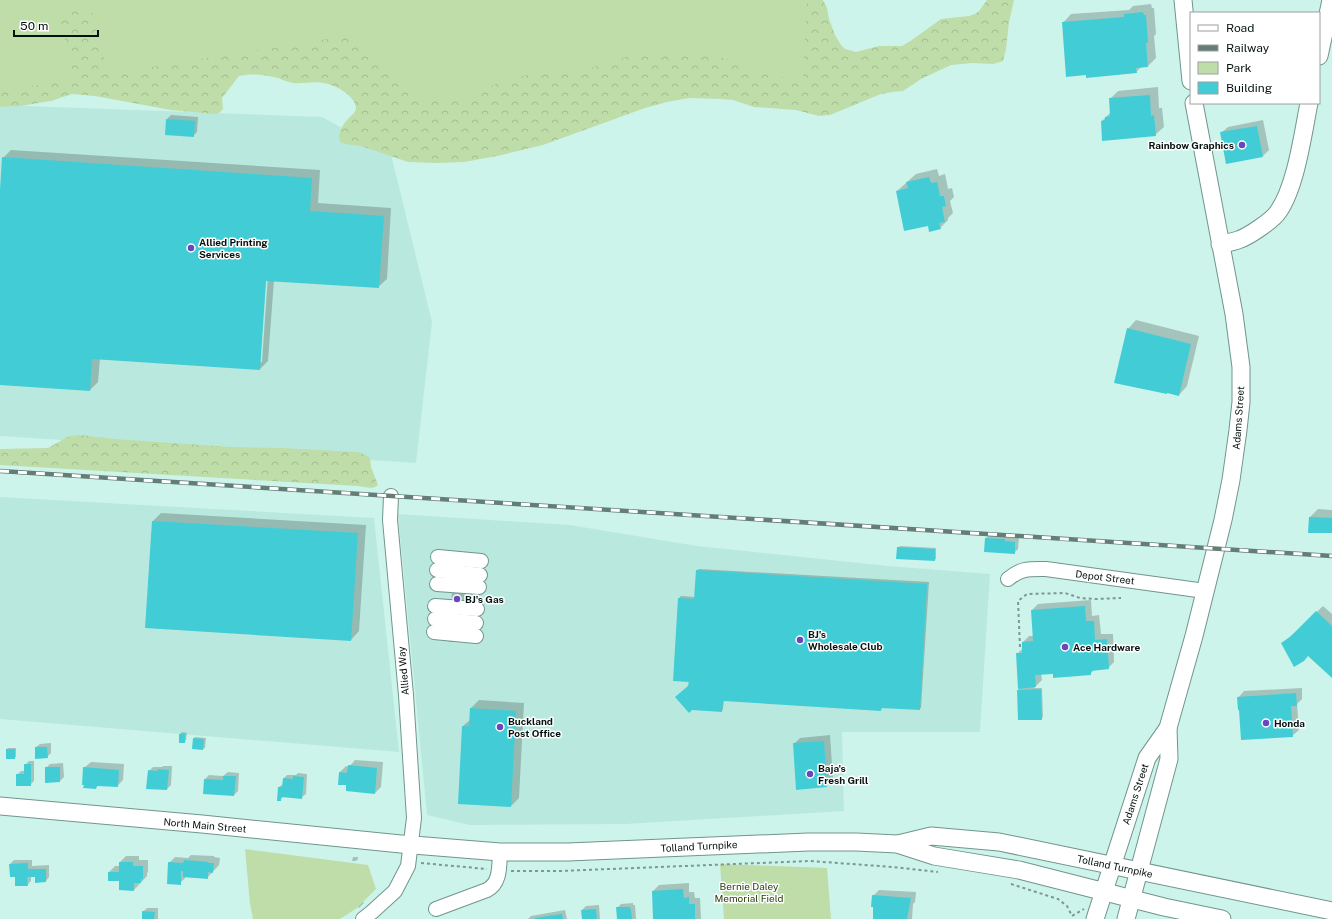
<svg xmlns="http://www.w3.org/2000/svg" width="1332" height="919" viewBox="0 0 1332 919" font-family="'Public Sans',sans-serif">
<defs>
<pattern id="forest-crowns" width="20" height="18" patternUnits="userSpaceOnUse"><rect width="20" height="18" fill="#bedda9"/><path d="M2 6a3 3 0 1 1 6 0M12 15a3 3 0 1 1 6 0" fill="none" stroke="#a2bd90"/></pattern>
</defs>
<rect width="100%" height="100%" fill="#cdf4ea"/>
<!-- built -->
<g fill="#b9e9de">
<path d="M 0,105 L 322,117 L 391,154 L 432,322 L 416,463 L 0,436 Z"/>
<path d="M 0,497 L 374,518 L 399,752 L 0,719 Z"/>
<path d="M 398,514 L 570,525 L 697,546 L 888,566 L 990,574 L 980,732 L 842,732 L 844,811 L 626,824 L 470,825 L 427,815 Z"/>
</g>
<!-- forest -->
<g fill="url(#forest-crowns)">
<path d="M 0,0 L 823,0 L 827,8 L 829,19 L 835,35 L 841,45 L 845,49 L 856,52 L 879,46 L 902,46 L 912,40 L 941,19 L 969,16 L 975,14 L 979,11 L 987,0 L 1014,0 L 1009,22 L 1006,49 L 1003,61 L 993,64 L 972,63 L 951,65 L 921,79 L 903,91 L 892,92 L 881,94 L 830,115 L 819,116 L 796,110 L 754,107 L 733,100 L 722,99 L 689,98 L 667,102 L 645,108 L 543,145 L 497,156 L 464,162 L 437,163 L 408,162 L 361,146 L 345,144 L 340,142 C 337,133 343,124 349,118 C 352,114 356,113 356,108 C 355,95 335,85 324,83 C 314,81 303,84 293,83 C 288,82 283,80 278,78 C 265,75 252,73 239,76 L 222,98 L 223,109 L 219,113 L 214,114 L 171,110 L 95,96 L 72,94 L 51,101 L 20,106 L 0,107 Z"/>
<path d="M 80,435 L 115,439 L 231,447 L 282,448 L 358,452 L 366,455 L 370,458 L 371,467 L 378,485 C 373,490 365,487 358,486 L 0,465 L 0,449 L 48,448 L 69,436 Z"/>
</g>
<!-- park -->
<g fill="#bedda9">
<path d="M 0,0 L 807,0 L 803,80 L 796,81 L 755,70 L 724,58 L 668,53 L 629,56 L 575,73 L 542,72 L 504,80 L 460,101 L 411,95 L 381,65 L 354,35 L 108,74 L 91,7 L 58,13 L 75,79 L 0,91 Z"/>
<path d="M 245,849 L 368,865 L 376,889 L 357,908 L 340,919 L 253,919 L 250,904 Z"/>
<path d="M 720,864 L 827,868 L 831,919 L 724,919 Z"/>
</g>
<!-- shadow -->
<g fill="#0003" fill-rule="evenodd">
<path d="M 1151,4 L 1152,8 L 1154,8 L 1156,34 L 1154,36 L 1156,58 L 1148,66 L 1142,66 L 1136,72 L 1063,23 L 1071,14 L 1129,10 L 1133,6 Z"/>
<path d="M 1158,87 L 1159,108 L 1162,108 L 1164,127 L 1155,135 L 1102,121 L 1110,113 L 1110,99 L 1118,91 Z"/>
<path d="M 171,115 L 198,117 L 197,132 L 193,136 L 167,119 Z"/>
<path d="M 1263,120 L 1269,150 L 1263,156 L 1221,133 L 1228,127 Z"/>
<path d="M 11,150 L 320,170 L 318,203 L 391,208 L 387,279 L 378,287 L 274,280 L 268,361 L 260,369 L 100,358 L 98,382 L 90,390 L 0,384 L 0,205 L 3,158 ZM 266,275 L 268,276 L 262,362 L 260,362 Z"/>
<path d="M 937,169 L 939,176 L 945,174 L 948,189 L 952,188 L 954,197 L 950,201 L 953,213 L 948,218 L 948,220 L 940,228 L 929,224 L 897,191 L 916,174 Z"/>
<path d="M 1136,320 L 1199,336 L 1187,386 L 1179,395 L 1128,329 Z"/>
<path d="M 1318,509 L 1332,510 L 1332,532 L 1310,517 Z"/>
<path d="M 161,513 L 366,525 L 359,631 L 351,640 L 146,627 L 153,521 Z"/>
<path d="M 990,534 L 1009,535 L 1009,538 L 1019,538 L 1018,549 L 1014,553 L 985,551 L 986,538 Z"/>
<path d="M 900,546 L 936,548 L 936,559 L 934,560 L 898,548 Z"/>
<path d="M 454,555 L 467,555 L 462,641 L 460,642 L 449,642 Z"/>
<path d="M 699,569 L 929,582 L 921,708 L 919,709 L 883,707 L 881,710 L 724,700 L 723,709 L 722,711 L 689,686 L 679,598 L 681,596 L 695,597 L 697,570 Z"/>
<path d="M 1091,600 L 1092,616 L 1099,615 L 1101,634 L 1113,634 L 1114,662 L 1108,668 L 1095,669 L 1090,674 L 1041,673 L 1042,680 L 1034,688 L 1042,688 L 1043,717 L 1041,719 L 1018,690 L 1021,687 L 1017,654 L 1023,648 L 1023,642 L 1029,636 L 1034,636 L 1032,610 L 1038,604 Z"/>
<path d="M 1323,606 L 1332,614 L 1332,677 L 1309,655 L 1282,643 L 1297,631 Z"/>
<path d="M 1302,688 L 1302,699 L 1297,704 L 1299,730 L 1292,736 L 1238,698 L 1244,691 Z"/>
<path d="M 479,700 L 524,703 L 519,798 L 511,806 L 463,726 L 470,720 L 471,708 Z"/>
<path d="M 182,732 L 187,733 L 186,740 L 185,742 L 180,734 Z"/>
<path d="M 830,735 L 833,780 L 827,786 L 794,744 L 800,738 Z"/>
<path d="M 195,737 L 206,738 L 205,748 L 203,749 L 194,738 Z"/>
<path d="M 51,743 L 51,753 L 47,757 L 36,747 L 40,744 Z"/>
<path d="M 8,748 L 16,748 L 16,757 L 14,758 L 7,749 Z"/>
<path d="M 355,760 L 383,762 L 381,787 L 375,793 L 347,785 L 340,772 L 346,766 L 349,767 Z"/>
<path d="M 29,761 L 34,761 L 34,781 L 30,785 L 17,775 L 21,771 L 25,771 L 25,765 Z"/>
<path d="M 91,762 L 124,764 L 123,780 L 117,786 L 98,785 L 96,788 L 84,768 Z"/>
<path d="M 63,763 L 64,777 L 60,781 L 46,768 L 50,764 Z"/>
<path d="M 163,766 L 172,766 L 171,785 L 167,789 L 149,771 L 153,767 L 162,767 Z"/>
<path d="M 228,772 L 239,773 L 238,791 L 234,795 L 205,779 L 209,775 L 223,776 Z"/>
<path d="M 298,773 L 307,774 L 306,794 L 302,797 L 284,796 L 280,800 L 279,787 L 283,784 L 284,778 L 287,775 L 296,775 Z"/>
<path d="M 191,855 L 214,856 L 214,857 L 220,858 L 219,865 L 207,878 L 186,877 L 180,883 L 169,863 L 175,857 L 188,858 Z"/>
<path d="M 126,856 L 139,856 L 139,860 L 148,860 L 148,872 L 147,873 L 147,876 L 134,890 L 109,872 L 115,866 L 120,866 L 120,862 Z"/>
<path d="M 353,857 L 358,857 L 358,859 L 356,861 L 352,861 Z"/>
<path d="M 14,860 L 32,860 L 32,866 L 49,865 L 49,877 L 46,881 L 36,876 L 31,876 L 31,881 L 27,885 L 16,876 L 10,864 Z"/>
<path d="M 689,883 L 689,892 L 694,892 L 695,898 L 700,898 L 701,919 L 654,919 L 653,891 L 659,885 Z"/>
<path d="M 879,890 L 916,892 L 915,902 L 913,904 L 912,919 L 874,919 L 873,896 Z"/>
<path d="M 363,902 L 364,903 L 359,908 L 358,907 Z"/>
<path d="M 633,903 L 633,905 L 635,905 L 636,919 L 618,919 L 617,908 L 621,904 Z"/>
<path d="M 599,905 L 600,919 L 583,919 L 582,910 L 586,906 Z"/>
<path d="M 147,908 L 158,908 L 158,919 L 143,919 L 143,912 Z"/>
<path d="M 565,910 L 567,919 L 528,919 L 531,916 Z"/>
</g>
<!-- building -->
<g fill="#42cdd6">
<path d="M 1143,12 L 1144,15 L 1146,15 L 1148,43 L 1146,43 L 1148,67 L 1136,68 L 1137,73 L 1086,78 L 1086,75 L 1066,77 L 1062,22 L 1124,17 L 1124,14 Z"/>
<path d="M 1150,95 L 1151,116 L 1154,115 L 1156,136 L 1102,141 L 1101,121 L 1105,120 L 1105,117 L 1110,116 L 1109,98 Z"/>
<path d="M 166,119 L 195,121 L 194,137 L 165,135 Z"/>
<path d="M 1257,126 L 1263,157 L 1226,164 L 1220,132 Z"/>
<path d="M 2,157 L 312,178 L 310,211 L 384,216 L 379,288 L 266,281 L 260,370 L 92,359 L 90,391 L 0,385 L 0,190 Z"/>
<path d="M 929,177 L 931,183 L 937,182 L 940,196 L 944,196 L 946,206 L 942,207 L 945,222 L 939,223 L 941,229 L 929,232 L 928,226 L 904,231 L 896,191 L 908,188 L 906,182 Z"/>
<path d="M 1127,328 L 1191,344 L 1179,396 L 1167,393 L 1167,394 L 1114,383 Z"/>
<path d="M 1309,517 L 1332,518 L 1332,533 L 1308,533 Z"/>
<path d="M 152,521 L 358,533 L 351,641 L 145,628 Z"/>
<path d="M 985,538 L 1005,539 L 1005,541 L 1015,542 L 1015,554 L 984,552 Z"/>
<path d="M 897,547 L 935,549 L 935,561 L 896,559 Z"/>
<path d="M 696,570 L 927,584 L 920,710 L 881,708 L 881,711 L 723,701 L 722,712 L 692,710 L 689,713 L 675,697 L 688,686 L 689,682 L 673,681 L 678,598 L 694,599 Z"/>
<path d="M 1085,606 L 1086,621 L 1094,621 L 1095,640 L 1107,639 L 1109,669 L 1091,671 L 1091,675 L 1053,678 L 1053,674 L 1035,675 L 1036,687 L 1018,689 L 1016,653 L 1022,653 L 1022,642 L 1033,641 L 1031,610 Z"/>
<path d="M 1316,611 L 1332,626 L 1332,678 L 1308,656 L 1304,661 L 1294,667 L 1281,643 L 1290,637 Z"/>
<path d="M 1041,689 L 1042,720 L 1018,720 L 1017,690 Z"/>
<path d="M 1296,693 L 1297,706 L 1291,706 L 1293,737 L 1241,740 L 1239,710 L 1238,710 L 1237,697 Z"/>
<path d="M 470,708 L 516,711 L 511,807 L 458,804 L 462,726 L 469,726 Z"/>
<rect x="179" y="734" width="6" height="9"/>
<path d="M 193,738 L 204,739 L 203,750 L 192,749 Z"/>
<path d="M 824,741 L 827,787 L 796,790 L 793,743 Z"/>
<path d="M 35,747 L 47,747 L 48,758 L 35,759 Z"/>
<rect x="6" y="749" width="9" height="10"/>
<path d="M 24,764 L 31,764 L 31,786 L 16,786 L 16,774 L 24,774 Z"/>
<path d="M 348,765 L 377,768 L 375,794 L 346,791 L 346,785 L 338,785 L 339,772 L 347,773 Z"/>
<path d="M 45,767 L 60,767 L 60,782 L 45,783 Z"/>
<path d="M 83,767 L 119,770 L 118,787 L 97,786 L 96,789 L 83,788 L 84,785 L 82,785 Z"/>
<path d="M 158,769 L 169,770 L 167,790 L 146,789 L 148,770 L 157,771 Z"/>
<path d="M 223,776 L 236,776 L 234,796 L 203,794 L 204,779 L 223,780 Z"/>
<path d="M 293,776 L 304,777 L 302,799 L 281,797 L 281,801 L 277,801 L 278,787 L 282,787 L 283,778 L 293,779 Z"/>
<path d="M 184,860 L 209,862 L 208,863 L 214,863 L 213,873 L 208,872 L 208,879 L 183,877 L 183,871 L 181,871 L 181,885 L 167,884 L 168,862 L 183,863 Z"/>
<path d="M 119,862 L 133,862 L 133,866 L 143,866 L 143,879 L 141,879 L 141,883 L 134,883 L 134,891 L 119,890 L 119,881 L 108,881 L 108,872 L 119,872 Z"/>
<path d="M 28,863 L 28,869 L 46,869 L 46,882 L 35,883 L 35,877 L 27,877 L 28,886 L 15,886 L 15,877 L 10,877 L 9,864 Z"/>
<path d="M 683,889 L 684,898 L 689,897 L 689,904 L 695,904 L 695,919 L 653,919 L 652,891 Z"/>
<path d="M 872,895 L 911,898 L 907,919 L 873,919 L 873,907 L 871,907 Z"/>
<path d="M 616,907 L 630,907 L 630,909 L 631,909 L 632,919 L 617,919 Z"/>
<path d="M 596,909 L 597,919 L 582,919 L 581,910 Z"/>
<path d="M 142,911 L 155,912 L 154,919 L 142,919 Z"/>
<path d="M 562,914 L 563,919 L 535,919 L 535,918 Z"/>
</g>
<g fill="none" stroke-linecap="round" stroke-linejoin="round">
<!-- minor casing -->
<g stroke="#71958d" stroke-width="16">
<g id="minor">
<path d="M 438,557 L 481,561"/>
<path d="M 437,570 L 480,575"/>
<path d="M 1008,579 C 1021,568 1029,569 1046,569 L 1205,591"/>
<path d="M 437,584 L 479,587"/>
<path d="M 435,606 L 477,609"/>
<path d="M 435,619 L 476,623"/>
<path d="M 434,632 L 476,636"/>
<path d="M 436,909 L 487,890 C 501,883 499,865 500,852"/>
<path d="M 363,919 L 372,912 L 395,891 L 408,866 L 414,818 L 406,695 L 390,520 L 391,496"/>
</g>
</g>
<!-- major casing -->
<g stroke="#71958d" stroke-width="19">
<g id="major">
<path d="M 1183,0 L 1191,81"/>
<path d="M 1319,56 L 1331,0"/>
<path d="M 1220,244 C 1226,243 1233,242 1238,240 C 1248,237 1273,220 1278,212 C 1296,187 1303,133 1309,103"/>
<path d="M 0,806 L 202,824 L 401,844 L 500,852 L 568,852 L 808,842 L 856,842 L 897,844 L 934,856 L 1019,870 L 1164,907 L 1222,919"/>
<path d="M 898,844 L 931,836 L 999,842 L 1332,911"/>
<path d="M 1095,919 L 1147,758 L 1168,728 L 1194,636 L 1223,520 L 1231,480 L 1238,430 L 1241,402 L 1241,367 L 1234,314 L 1194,103"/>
<path d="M 1126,919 L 1169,759 L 1168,728"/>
</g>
</g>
<!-- path -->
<g stroke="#7b9891" stroke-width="2" stroke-dasharray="3 3" stroke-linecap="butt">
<path d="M 1020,647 L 1018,601 L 1027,594 L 1065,593 L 1080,598 L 1095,599 L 1121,598"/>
<path d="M 421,863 L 487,869"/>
<path d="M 511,871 L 560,871 L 810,861 L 893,867 L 938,872"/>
<path d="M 1011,884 L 1058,899 L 1067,906 L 1072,916 L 1084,909"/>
</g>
<!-- minor -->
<use href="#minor" stroke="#fff" stroke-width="14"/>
<!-- major -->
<use href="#major" stroke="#fff" stroke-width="17"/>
<!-- rail casing -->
<g stroke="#647d77" stroke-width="4.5">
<path id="rail" d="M 0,471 L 1332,556"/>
</g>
<!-- rail -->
<use href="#rail" stroke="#fff" stroke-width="3" stroke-dasharray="9" stroke-linecap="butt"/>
</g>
<!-- markers -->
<g fill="#6945be" stroke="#fff" stroke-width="1.5">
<circle cx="1242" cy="145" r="4"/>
<circle cx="191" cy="248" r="4"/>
<circle cx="457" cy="599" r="4"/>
<circle cx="800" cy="640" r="4"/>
<circle cx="1065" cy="647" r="4"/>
<circle cx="1266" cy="723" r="4"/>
<circle cx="500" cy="727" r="4"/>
<circle cx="810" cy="774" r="4"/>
</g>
<g text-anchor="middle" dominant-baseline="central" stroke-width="3" stroke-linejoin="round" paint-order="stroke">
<!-- poi labels -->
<g font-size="10" font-weight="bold" fill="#05120f" stroke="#fff" text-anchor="start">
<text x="1234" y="145" text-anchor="end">Rainbow Graphics</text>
<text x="199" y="242">Allied Printing<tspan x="199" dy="12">Services</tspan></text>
<text x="465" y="599">BJ's Gas</text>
<text x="808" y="634">BJ's<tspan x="808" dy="12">Wholesale Club</tspan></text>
<text x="1073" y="647">Ace Hardware</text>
<text x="508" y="721">Buckland<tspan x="508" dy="12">Post Office</tspan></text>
<text x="1274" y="723">Honda</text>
<text x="818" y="768">Baja's<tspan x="818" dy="12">Fresh Grill</tspan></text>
</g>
<!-- street labels -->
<g font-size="10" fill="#05120f" stroke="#fff">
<text transform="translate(1238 418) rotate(-86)">Adams Street</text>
<text transform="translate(1105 577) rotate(7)">Depot Street</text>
<text transform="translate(403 671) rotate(-95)">Allied Way</text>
<text transform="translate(1135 794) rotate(-72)">Adams Street</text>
<text transform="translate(205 825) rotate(5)">North Main Street</text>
<text transform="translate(699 846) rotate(-3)">Tolland Turnpike</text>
<text transform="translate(1115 866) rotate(12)">Tolland Turnpike</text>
</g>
<!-- park labels -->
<g font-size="10" fill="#26420a" stroke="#fff">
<text x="749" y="886">Bernie Daley<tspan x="749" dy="12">Memorial Field</tspan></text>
</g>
</g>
<!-- legend -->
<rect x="1190" y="12" width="130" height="92" fill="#ffffff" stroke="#9ba09f"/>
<rect x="1198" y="25" width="20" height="6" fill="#ffffff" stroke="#9ba09f"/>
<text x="1226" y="32" font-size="12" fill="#05120f">Road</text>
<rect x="1198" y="45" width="20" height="6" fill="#647d77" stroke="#9ba09f"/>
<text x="1226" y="52" font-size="12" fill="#05120f">Railway</text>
<rect x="1198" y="62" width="20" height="12" fill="#bedda9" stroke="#9ba09f"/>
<text x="1226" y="72" font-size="12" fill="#05120f">Park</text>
<rect x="1198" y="82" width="20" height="12" fill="#42cdd6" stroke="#9ba09f"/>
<text x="1226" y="92" font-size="12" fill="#05120f">Building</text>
<!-- scale -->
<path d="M14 30v6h84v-6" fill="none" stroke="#05120f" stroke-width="2"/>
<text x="20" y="30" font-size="12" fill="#05120f" stroke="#ffffff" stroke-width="3" paint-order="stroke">50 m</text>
</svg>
